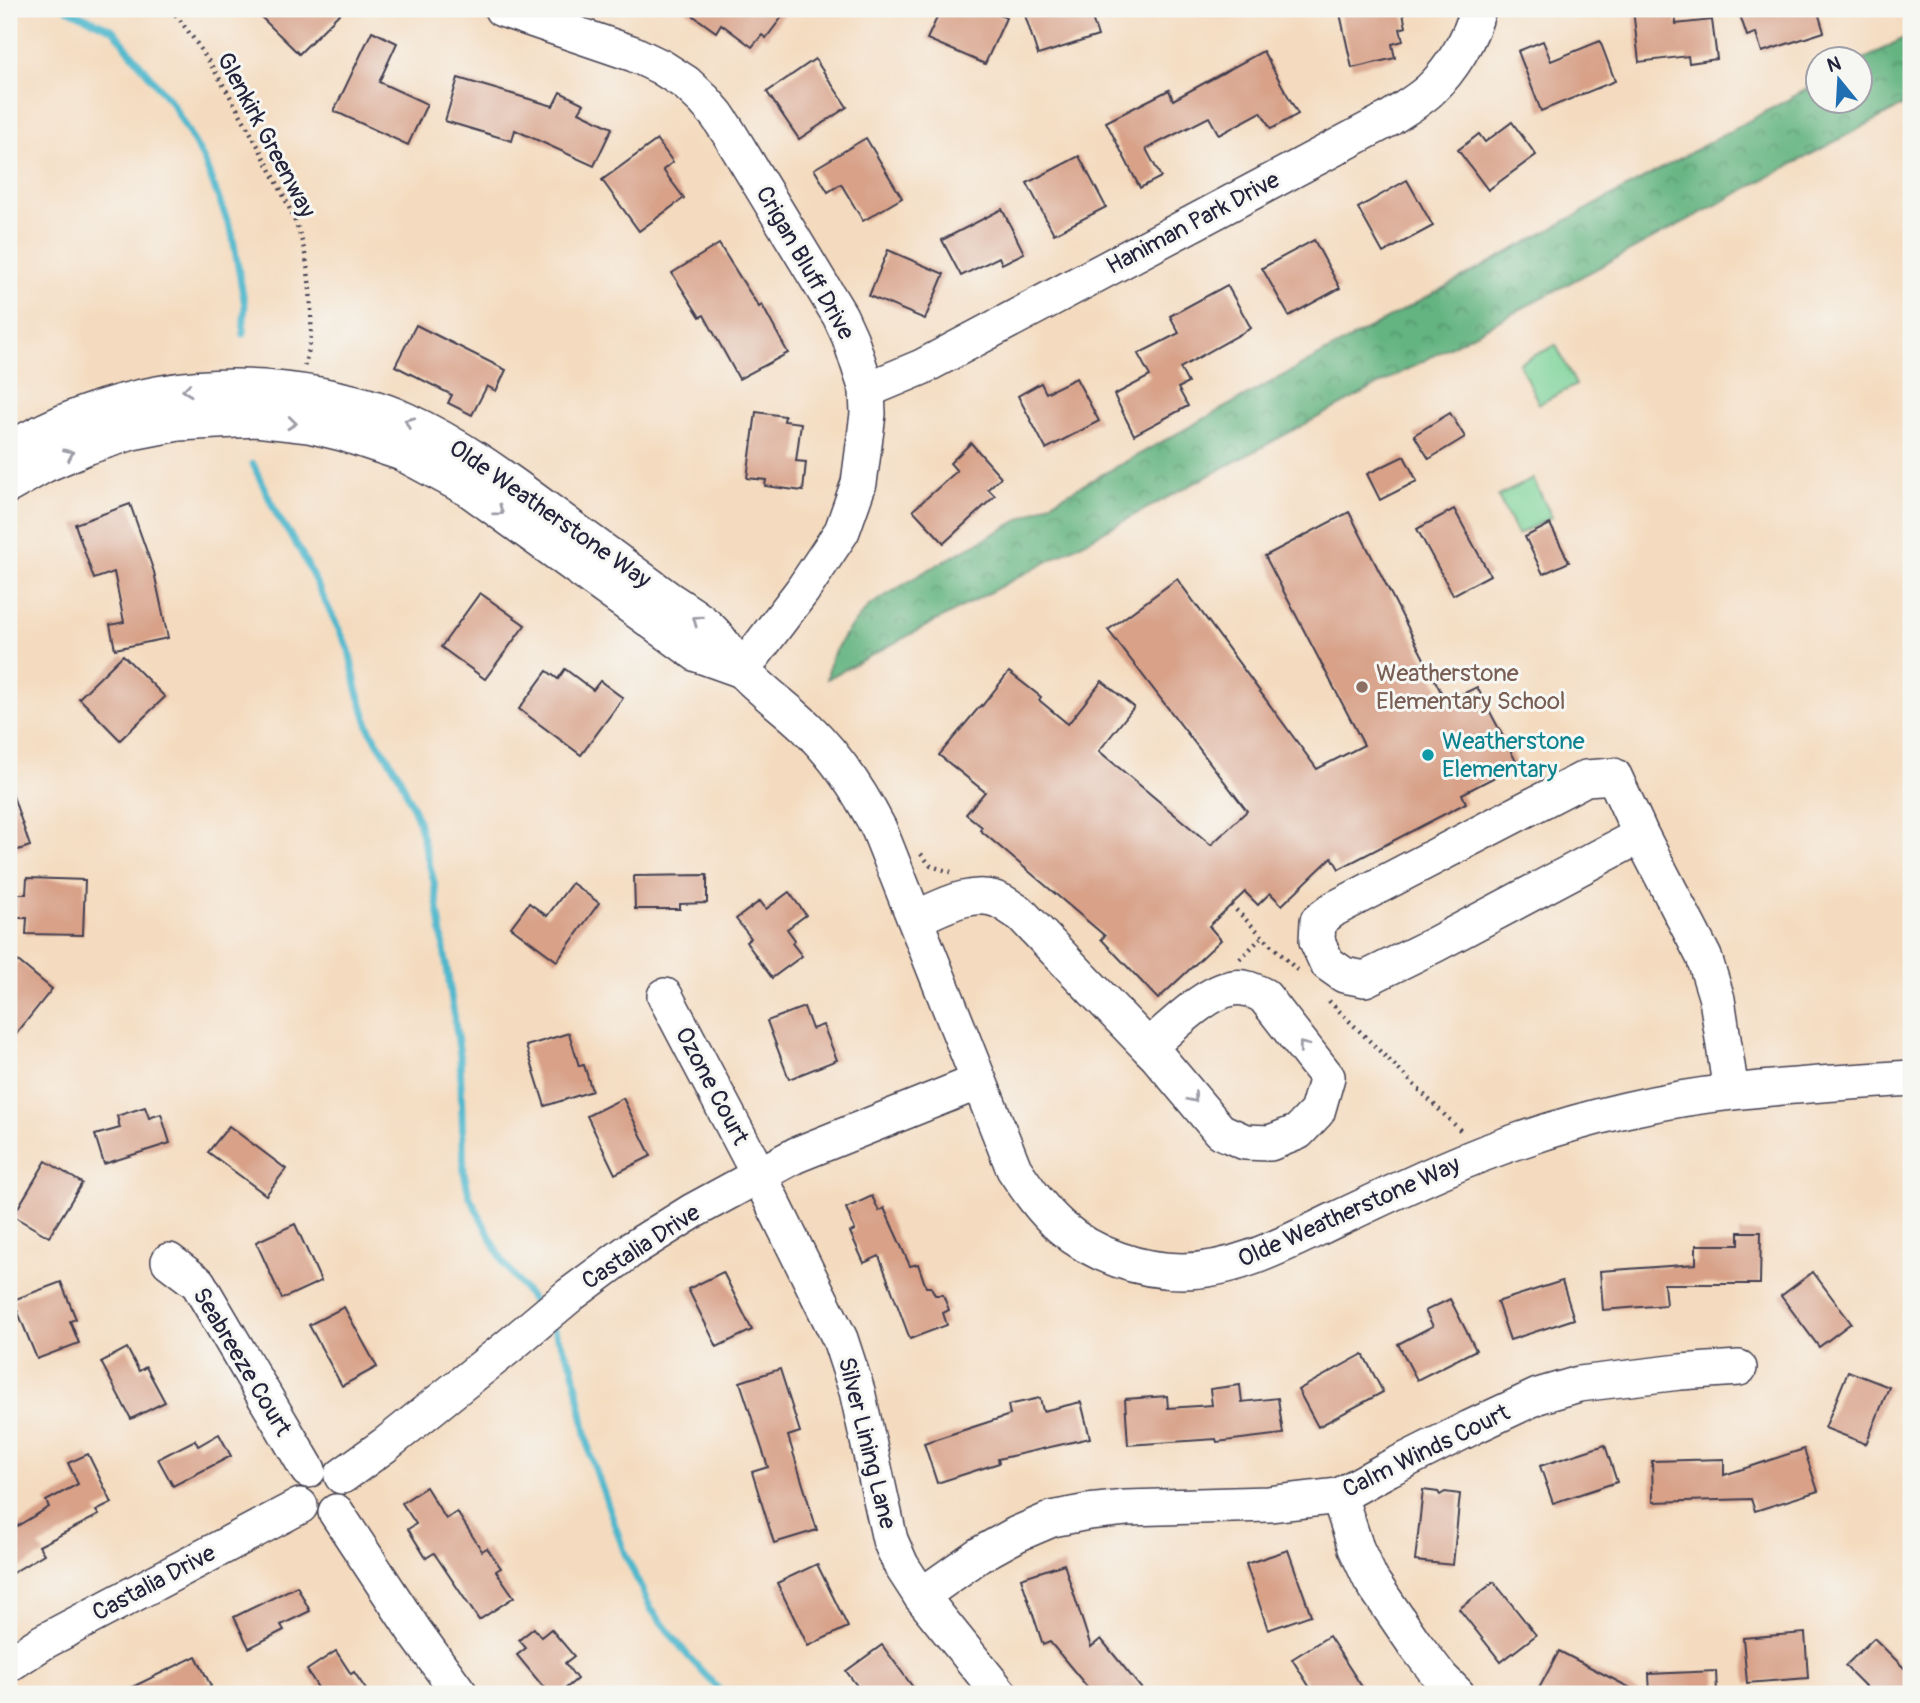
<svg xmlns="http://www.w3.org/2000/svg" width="1920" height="1703" viewBox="0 0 1920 1703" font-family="Pangolin,sans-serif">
<defs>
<pattern id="forest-crowns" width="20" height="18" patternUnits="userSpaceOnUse" patternTransform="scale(1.75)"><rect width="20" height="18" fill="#63b480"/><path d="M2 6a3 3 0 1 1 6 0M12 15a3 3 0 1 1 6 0" fill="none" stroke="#51926a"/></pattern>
</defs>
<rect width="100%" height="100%" fill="#f6f6f2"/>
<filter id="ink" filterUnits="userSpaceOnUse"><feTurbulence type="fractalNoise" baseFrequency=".0143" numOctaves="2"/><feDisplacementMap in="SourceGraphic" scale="14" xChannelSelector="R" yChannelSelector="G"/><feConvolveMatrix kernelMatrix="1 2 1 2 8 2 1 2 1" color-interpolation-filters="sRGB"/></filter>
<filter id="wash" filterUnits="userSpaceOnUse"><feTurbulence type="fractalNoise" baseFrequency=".00686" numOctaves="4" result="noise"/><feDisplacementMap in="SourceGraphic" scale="28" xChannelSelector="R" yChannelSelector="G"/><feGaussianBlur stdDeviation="1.57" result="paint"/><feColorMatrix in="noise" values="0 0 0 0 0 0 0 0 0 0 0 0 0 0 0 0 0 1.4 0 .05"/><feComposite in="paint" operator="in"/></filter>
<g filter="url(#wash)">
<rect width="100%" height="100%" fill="#f4dbbf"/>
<!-- forest -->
<path fill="url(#forest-crowns)" stroke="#426b5e" stroke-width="2" d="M 1911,34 L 1911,101 L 827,679 L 831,658 L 844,635 L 869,606 L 924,572 L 1818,83 L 1818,102 L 1860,102 L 1861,61 Z"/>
<!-- green -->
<g fill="#7ad297" stroke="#4e7a69" stroke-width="2">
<path d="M 1556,345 L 1576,385 L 1539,404 L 1519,363 Z"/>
<path d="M 1533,479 L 1552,517 L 1517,535 L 1498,496 Z"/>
</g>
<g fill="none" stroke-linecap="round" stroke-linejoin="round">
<!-- stream -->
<g stroke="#4eb7cc" stroke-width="7">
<path d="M 67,9 L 113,30 L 173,105 L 203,158 L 232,233 L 245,306 L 243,334"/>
<path d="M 253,464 L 277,515 L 300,550 L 349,650 L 357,689 L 370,730 L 399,775 L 417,817 L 434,882 L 460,1055 L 464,1172 L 469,1195 L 503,1262 L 539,1309"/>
<path d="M 551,1324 L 573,1367 L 590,1454 L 625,1554 L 651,1609 L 688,1656 L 723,1694"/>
</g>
</g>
<g id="blocks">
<!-- building -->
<g fill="#d8a188">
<path d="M 253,9 L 344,9 L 299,54 Z"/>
<path d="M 684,9 L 788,9 L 766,38 L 762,35 L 752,47 L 721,24 L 716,32 Z"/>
<path d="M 941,9 L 986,9 L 1006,18 L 985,64 L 927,39 Z"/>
<path d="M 1023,9 L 1089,9 L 1098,36 L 1038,55 Z"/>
<path d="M 1339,9 L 1402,9 L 1406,27 L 1400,29 L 1403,41 L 1392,44 L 1395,58 L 1352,68 Z"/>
<path d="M 1633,9 L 1662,9 L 1662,14 L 1675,12 L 1676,24 L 1712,20 L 1717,59 L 1689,63 L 1688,56 L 1639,62 Z"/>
<path d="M 1738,9 L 1817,9 L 1824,32 L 1762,52 L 1756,33 L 1747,36 Z"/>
<path d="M 372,31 L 397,43 L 379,82 L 427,104 L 408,145 L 334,111 Z"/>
<path d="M 1543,41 L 1551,61 L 1600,41 L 1615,81 L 1541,111 L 1518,51 Z"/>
<path d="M 1263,51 L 1298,114 L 1271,129 L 1261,112 L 1219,135 L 1209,117 L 1146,149 L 1161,177 L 1140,188 L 1106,122 L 1169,90 L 1173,100 Z"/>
<path d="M 815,59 L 847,107 L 799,139 L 767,92 Z"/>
<path d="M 458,78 L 553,106 L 560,92 L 584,104 L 579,112 L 612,128 L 594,166 L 515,130 L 512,141 L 445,121 Z"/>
<path d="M 1512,122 L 1536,155 L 1488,190 L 1458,150 L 1479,134 L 1485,142 Z"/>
<path d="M 866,138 L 902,198 L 863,221 L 841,184 L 828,192 L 814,169 Z"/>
<path d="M 657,140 L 673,162 L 663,170 L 684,198 L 639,231 L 602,180 Z"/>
<path d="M 1079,156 L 1106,207 L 1054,234 L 1027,183 Z"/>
<path d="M 1407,180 L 1433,226 L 1383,253 L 1358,208 Z"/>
<path d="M 1002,209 L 1024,253 L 1002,264 L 999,257 L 961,276 L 942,240 Z"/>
<path d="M 1314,240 L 1340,288 L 1289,316 L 1262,268 Z"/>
<path d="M 719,244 L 759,307 L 762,305 L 788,353 L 739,379 L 704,315 L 700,317 L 672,273 Z"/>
<path d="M 888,250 L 944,274 L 925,319 L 869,296 Z"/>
<path d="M 1227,285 L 1251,328 L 1180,368 L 1188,383 L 1178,388 L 1188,406 L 1134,435 L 1114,395 L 1150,376 L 1138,354 L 1179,333 L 1170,316 Z"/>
<path d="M 416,325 L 506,370 L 496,391 L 487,386 L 472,415 L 448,403 L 452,395 L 395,366 Z"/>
<path d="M 1076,378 L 1099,421 L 1046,449 L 1018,396 L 1041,383 L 1046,393 Z"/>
<path d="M 756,412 L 785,416 L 784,421 L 801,423 L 796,461 L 806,462 L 803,491 L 765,486 L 766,480 L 747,478 Z"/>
<path d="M 1450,413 L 1465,437 L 1429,459 L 1414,435 Z"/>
<path d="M 971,443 L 1001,477 L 988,489 L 995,496 L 944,543 L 913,510 L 957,471 L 950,463 Z"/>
<path d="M 1404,456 L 1417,481 L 1380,500 L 1367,474 Z"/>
<path d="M 130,504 L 154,572 L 168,638 L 115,649 L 110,625 L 124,622 L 114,572 L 94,579 L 75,524 Z"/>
<path d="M 1454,509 L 1490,575 L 1453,595 L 1417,529 Z"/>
<path d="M 1349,512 L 1446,702 L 1477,687 L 1518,765 L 1462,794 L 1466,803 L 1339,869 L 1332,857 L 1282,905 L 1270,893 L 1258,905 L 1245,892 L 1209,926 L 1221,940 L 1158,999 L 1101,939 L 1105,936 L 980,830 L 982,827 L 966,814 L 985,792 L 939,755 L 981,705 L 982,706 L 1009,672 L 1041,697 L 1039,700 L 1068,724 L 1102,681 L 1134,707 L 1099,751 L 1211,845 L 1247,811 L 1108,630 L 1177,579 L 1317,769 L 1364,745 L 1265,556 Z"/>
<path d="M 1550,524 L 1569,562 L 1543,574 L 1525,537 Z"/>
<path d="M 480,593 L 525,625 L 485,679 L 441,647 Z"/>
<path d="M 123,655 L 165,697 L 120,740 L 79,698 Z"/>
<path d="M 565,669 L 593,690 L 600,681 L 623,698 L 581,755 L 519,709 L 547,671 L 558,679 Z"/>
<path d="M 12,793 L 30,846 L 9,853 L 9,794 Z"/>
<path d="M 707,875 L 707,903 L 680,904 L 680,909 L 635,909 L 634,876 Z"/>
<path d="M 27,878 L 85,880 L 83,935 L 26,934 L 27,918 L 17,918 L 18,894 L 26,894 Z"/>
<path d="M 572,883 L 599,903 L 557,961 L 511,927 L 529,903 L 547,916 Z"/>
<path d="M 789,892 L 806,915 L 787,929 L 795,940 L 792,943 L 802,956 L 772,978 L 746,942 L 751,938 L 736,919 L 760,901 L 766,909 Z"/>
<path d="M 18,961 L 52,989 L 9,1043 L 9,972 Z"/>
<path d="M 804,1007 L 812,1029 L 823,1025 L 837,1060 L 789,1079 L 767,1021 Z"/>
<path d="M 569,1033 L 579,1066 L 584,1065 L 592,1091 L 545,1106 L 526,1046 Z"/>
<path d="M 623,1098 L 651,1156 L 615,1174 L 587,1116 Z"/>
<path d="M 145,1107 L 149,1118 L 161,1114 L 170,1143 L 104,1164 L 95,1135 L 120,1128 L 117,1116 Z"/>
<path d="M 229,1126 L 286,1169 L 266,1195 L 208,1152 Z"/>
<path d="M 46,1161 L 82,1183 L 49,1237 L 13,1216 Z"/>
<path d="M 872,1196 L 879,1211 L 884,1208 L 910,1266 L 918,1264 L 926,1287 L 931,1287 L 935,1295 L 943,1295 L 949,1310 L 943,1313 L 947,1325 L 910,1339 L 879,1256 L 864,1263 L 850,1232 L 855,1230 L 846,1208 Z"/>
<path d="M 295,1224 L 321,1281 L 282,1299 L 256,1242 Z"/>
<path d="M 1739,1232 L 1761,1232 L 1760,1284 L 1664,1284 L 1666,1305 L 1603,1310 L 1600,1271 L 1696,1264 L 1696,1245 L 1739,1245 Z"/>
<path d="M 723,1272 L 752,1330 L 717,1347 L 688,1289 Z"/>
<path d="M 1813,1272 L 1851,1323 L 1819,1347 L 1781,1296 Z"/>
<path d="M 1562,1281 L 1574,1319 L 1510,1340 L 1497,1302 Z"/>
<path d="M 61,1282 L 76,1319 L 70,1321 L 79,1343 L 37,1359 L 13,1300 Z"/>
<path d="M 1450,1299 L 1476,1350 L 1417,1380 L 1398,1344 L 1433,1326 L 1425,1311 Z"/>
<path d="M 344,1307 L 377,1367 L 342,1386 L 309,1325 Z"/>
<path d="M 127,1348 L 139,1371 L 146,1367 L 165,1402 L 131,1419 L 101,1362 Z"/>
<path d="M 1363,1354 L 1383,1392 L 1318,1427 L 1298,1390 Z"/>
<path d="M 780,1369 L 800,1432 L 788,1436 L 817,1530 L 774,1543 L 752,1472 L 768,1467 L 740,1382 Z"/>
<path d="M 1848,1371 L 1889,1387 L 1866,1444 L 1825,1428 Z"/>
<path d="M 1240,1385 L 1242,1402 L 1278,1398 L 1283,1434 L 1217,1442 L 1216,1439 L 1128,1445 L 1125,1399 L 1167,1396 L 1168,1408 L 1212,1405 L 1210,1389 Z"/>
<path d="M 1040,1398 L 1043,1411 L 1081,1402 L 1090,1438 L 998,1459 L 999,1463 L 937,1483 L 924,1443 L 1010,1415 L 1008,1405 Z"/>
<path d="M 219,1434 L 231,1456 L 173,1486 L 158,1459 L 195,1440 L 198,1446 Z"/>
<path d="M 1605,1445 L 1617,1482 L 1553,1503 L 1540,1466 Z"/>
<path d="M 1804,1449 L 1818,1491 L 1755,1511 L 1751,1499 L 1653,1502 L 1652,1461 L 1724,1459 L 1724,1475 Z"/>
<path d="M 88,1454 L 112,1503 L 96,1511 L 99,1515 L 39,1546 L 44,1554 L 9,1575 L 9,1531 L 49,1507 L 46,1501 L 78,1484 L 68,1463 Z"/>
<path d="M 426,1487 L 446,1519 L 457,1512 L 482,1551 L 487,1548 L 501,1568 L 496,1571 L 514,1597 L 479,1620 L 434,1553 L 426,1558 L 408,1529 L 416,1524 L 402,1503 Z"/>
<path d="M 1423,1490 L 1438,1492 L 1440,1495 L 1445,1492 L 1460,1494 L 1453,1565 L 1415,1561 Z"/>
<path d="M 1288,1550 L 1311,1615 L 1268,1630 L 1246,1564 Z"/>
<path d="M 817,1564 L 848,1627 L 808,1646 L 777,1583 Z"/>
<path d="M 1064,1564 L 1091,1647 L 1101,1639 L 1146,1694 L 1093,1694 L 1050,1642 L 1043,1645 L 1021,1578 Z"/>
<path d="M 1494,1582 L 1536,1635 L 1501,1662 L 1459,1609 Z"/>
<path d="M 297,1586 L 310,1611 L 281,1625 L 284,1630 L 249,1648 L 234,1617 Z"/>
<path d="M 534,1628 L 541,1637 L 551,1629 L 574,1656 L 565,1663 L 577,1679 L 559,1694 L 549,1694 L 517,1655 L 526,1648 L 519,1640 Z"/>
<path d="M 1805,1633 L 1808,1678 L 1747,1683 L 1743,1638 Z"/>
<path d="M 1329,1636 L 1362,1687 L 1351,1694 L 1314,1694 L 1292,1659 Z"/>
<path d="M 1874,1638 L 1911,1675 L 1911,1694 L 1873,1694 L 1845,1666 Z"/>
<path d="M 882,1645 L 918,1694 L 863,1694 L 846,1671 Z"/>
<path d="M 336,1651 L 351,1674 L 354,1672 L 369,1694 L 315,1694 L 320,1691 L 307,1670 Z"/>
<path d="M 1559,1651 L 1642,1694 L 1536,1694 Z"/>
<path d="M 196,1656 L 211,1686 L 195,1694 L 118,1694 Z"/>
<path d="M 1716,1671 L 1717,1694 L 1650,1694 L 1649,1674 Z"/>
</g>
</g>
</g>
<g filter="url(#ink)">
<use href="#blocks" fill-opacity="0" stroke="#423e4f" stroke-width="2"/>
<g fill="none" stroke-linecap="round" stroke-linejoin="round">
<!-- minor casing -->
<g stroke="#423e4f" stroke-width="38">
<g id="minor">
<path d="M 502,9 L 634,54 L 661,67 L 686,83 L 704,100 L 717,115 L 729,133 L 840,316 L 850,338 L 867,390 L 868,414 L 859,483 L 842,531 L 802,591 L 742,670"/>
<path d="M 867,390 L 922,367 L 1389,119 C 1402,110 1418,101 1430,90 C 1452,69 1471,38 1478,9"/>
<path d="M 9,450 C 104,393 210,375 319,395 C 348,401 378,407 405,420 C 465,447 516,487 569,526 C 602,550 635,574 667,598 C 681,608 698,617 710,629 C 723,641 731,658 742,670 C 762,691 785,707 806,727 C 836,756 860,792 879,829 L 1014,1169 C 1028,1190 1042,1210 1061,1227 C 1093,1255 1140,1271 1182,1271 C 1237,1271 1288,1242 1337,1219 C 1397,1191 1457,1161 1521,1140 C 1587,1117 1663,1099 1732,1092 C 1791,1085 1852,1082 1911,1078"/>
<path d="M 9,485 L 44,465 L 86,447 L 132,432 L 178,423 L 256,419 L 309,425 L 342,433 L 402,453 L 469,489 L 697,654 L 742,670"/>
<path d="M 1641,835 L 1434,945 L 1365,979 L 1344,975 L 1327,963 L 1317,941 L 1318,921 L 1334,909 L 1586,778 L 1614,776 L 1637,826 L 1641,835 L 1704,957 L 1717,999 L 1731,1092"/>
<path d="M 915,919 C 940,908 974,887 1002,902 C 1008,905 1014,910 1021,914 L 1148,1047 L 1157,1056 L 1220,1131 L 1245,1142 L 1270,1143 L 1298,1132 L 1317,1112 L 1327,1077 L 1264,996 C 1254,991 1245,986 1233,988 C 1205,992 1170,1029 1148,1047"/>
<path d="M 665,996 L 759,1175 L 840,1339 L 857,1391 L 890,1540 L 901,1565 L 921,1596 L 1000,1694"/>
<path d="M 169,1261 L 198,1283 L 308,1470"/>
<path d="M 342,1476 L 385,1445 L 508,1347 L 570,1295 L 632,1249 L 693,1211 L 796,1155 L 978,1082"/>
<path d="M 1339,1496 L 1356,1548 L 1371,1580 L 1414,1643 L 1441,1678 L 1457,1694"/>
<path d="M 336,1512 L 415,1632 L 460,1694"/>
<path d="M 921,1596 L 979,1555 L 1017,1534 L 1052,1519 L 1088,1512 L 1126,1508 L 1269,1504 L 1339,1496 L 1388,1469 L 1470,1428 L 1538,1396 L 1579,1384 L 1680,1372 L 1739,1368"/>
<path d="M 9,1664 L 43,1642 L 300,1506"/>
</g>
</g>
<!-- path -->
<g stroke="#423e4f" stroke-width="4.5" stroke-dasharray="2 5" stroke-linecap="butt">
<path d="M 171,9 C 206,52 232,99 259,148 C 275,179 294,212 303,245 C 310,273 312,308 311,336 C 310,346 307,357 304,367"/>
<path d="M 921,854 L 931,866 L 951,872"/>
<path d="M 1231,905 L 1298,971"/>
<path d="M 1240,959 L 1263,936"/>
<path d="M 1329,1001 L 1462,1132"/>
</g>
<!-- minor -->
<use href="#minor" stroke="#fff" stroke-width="35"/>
</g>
<!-- one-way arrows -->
<defs><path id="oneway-chevron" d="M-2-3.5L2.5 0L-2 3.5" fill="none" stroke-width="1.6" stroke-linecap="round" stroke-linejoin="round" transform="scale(1.75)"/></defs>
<g stroke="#9c9ca7">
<use href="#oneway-chevron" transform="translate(187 390) rotate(174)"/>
<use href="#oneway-chevron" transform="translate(409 422) rotate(-155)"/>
<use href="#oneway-chevron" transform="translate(292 423) rotate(6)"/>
<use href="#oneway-chevron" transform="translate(69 454) rotate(-24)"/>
<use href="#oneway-chevron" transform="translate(499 511) rotate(36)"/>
<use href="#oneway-chevron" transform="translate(697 620) rotate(-144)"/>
<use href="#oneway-chevron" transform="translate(1303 1046) rotate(-128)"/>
<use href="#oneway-chevron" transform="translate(1193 1098) rotate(50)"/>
</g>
</g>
<!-- markers -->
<circle fill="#8d6e63" stroke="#f6f6f2" stroke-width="2.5" cx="1362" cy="687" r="7"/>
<circle fill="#0f9aa8" stroke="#f6f6f2" stroke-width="2.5" cx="1428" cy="755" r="7"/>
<g text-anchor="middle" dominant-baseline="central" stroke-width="6" stroke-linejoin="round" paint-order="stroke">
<!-- street labels -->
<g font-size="24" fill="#22223b" stroke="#f6f6f2">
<text transform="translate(266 135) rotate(62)">Glenkirk Greenway</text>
<text transform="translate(1193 223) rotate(-28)">Haniman Park Drive</text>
<text transform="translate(805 263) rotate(60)">Crigan Bluff Drive</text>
<text transform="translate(550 514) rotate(35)">Olde Weatherstone Way</text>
<text transform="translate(712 1086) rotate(62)">Ozone Court</text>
<text transform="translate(1349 1212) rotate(-24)">Olde Weatherstone Way</text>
<text transform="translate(641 1247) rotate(-33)">Castalia Drive</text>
<text transform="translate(242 1362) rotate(59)">Seabreeze Court</text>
<text transform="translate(867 1443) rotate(76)">Silver Lining Lane</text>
<text transform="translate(1426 1451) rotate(-26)">Calm Winds Court</text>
<text transform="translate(154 1583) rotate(-28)">Castalia Drive</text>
</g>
<!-- education labels -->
<g font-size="24" fill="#785e54" stroke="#f6f6f2" text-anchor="start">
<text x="1376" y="673">Weatherstone<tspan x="1376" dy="28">Elementary School</tspan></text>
</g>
<!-- culture labels -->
<g font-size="24" fill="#0d838f" stroke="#f6f6f2" text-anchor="start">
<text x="1442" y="741">Weatherstone<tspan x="1442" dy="28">Elementary</tspan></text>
</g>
</g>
<!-- margin -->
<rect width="1920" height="1703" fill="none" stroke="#f6f6f2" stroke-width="35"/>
<!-- north arrow -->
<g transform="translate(1839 80) rotate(342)"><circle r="33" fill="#f6f6f2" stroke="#a1a1a9" stroke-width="2"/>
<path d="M0-5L12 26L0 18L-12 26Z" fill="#1f6fb2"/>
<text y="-10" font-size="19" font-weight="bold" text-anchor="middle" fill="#22223b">N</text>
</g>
</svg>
